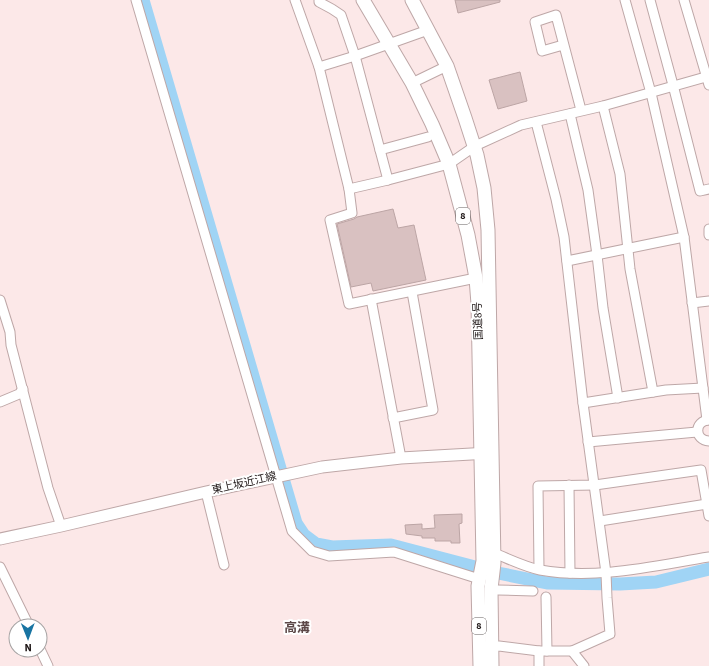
<svg xmlns="http://www.w3.org/2000/svg" width="709" height="666" viewBox="0 0 709 666" font-family="'Source Sans 3','Noto Sans JP',sans-serif">
<rect width="100%" height="100%" fill="#fce8e8"/>
<g fill="none" stroke-linecap="round" stroke-linejoin="round">
<!-- river -->
<path stroke="#a0d4f5" stroke-width="13" d="M 143,0 L 296,523 L 304,535 L 316,544 L 332,547 L 391,545 L 498,573 L 547,583 L 620,584 L 656,582 L 709,569"/>
</g>
<!-- building -->
<g fill="#d9c1c1" stroke="#bca5a5">
<path d="M 455,0 L 500,0 L 500,2 L 458,13 Z"/>
<path d="M 520,72 L 527,101 L 498,109 L 489,80 Z"/>
<path d="M 393,209 L 398,228 L 414,225 L 426,280 L 373,291 L 371,283 L 351,287 L 337,224 L 354,219 L 357,217 Z"/>
<path d="M 462,514 L 462,523 L 459,524 L 460,543 L 451,543 L 451,541 L 435,541 L 435,538 L 422,538 L 422,536 L 406,534 L 405,525 L 422,524 L 422,529 L 435,528 L 434,515 Z"/>
</g>
<g fill="none" stroke-linecap="round" stroke-linejoin="round">
<!-- minor casing -->
<g stroke="#bea7a7" stroke-width="11">
<g id="minor">
<path d="M 136,0 L 292,531 L 312,551 L 329,556 L 394,552 L 473,577"/>
<path d="M 295,0 L 319,67 L 349,189 L 352,213 L 330,220 L 349,304 L 476,278"/>
<path d="M 319,0 L 319,2 L 332,9 L 341,15 L 355,56 L 388,180"/>
<path d="M 625,0 L 651,93 L 684,237 L 707,420"/>
<path d="M 650,0 L 673,85 L 700,191 L 709,189"/>
<path d="M 684,0 L 709,85"/>
<path d="M 563,45 L 542,51 L 535,22 L 556,15 L 581,110"/>
<path d="M 319,67 L 355,56 L 428,30"/>
<path d="M 412,83 L 447,66"/>
<path d="M 603,106 L 620,174 L 630,269 L 653,392"/>
<path d="M 570,114 L 588,190 L 597,255 L 603,308 L 618,398"/>
<path d="M 536,122 L 556,199 L 564,237 L 583,403 L 606,573 L 607,598 L 610,634 L 572,651 L 584,666"/>
<path d="M 380,150 L 428,137"/>
<path d="M 349,189 L 388,180 L 449,164 L 475,146 L 521,125 L 603,106 L 709,76"/>
<path d="M 709,229 L 709,235"/>
<path d="M 567,261 L 684,237"/>
<path d="M 371,299 L 401,458"/>
<path d="M 0,300 L 10,332 L 11,345 L 48,488 L 61,526"/>
<path d="M 692,303 L 709,301"/>
<path d="M 0,402 L 19,394 L 23,389"/>
<path d="M 583,403 L 666,390 L 703,388"/>
<path d="M 393,418 L 433,410 L 412,292"/>
<path d="M 709,420 C 694,421 694,440 709,441"/>
<path d="M 588,442 L 697,432"/>
<path d="M 569,485 L 570,573"/>
<path d="M 206,492 L 224,565"/>
<path d="M 600,521 L 707,504"/>
<path d="M 494,553 C 509,559 525,567 540,570 C 596,580 653,566 709,557"/>
<path d="M 0,567 L 29,626"/>
<path d="M 539,569 L 538,486 L 595,485 L 701,470 L 709,516"/>
<path d="M 497,590 L 533,591"/>
<path d="M 546,597 L 547,651"/>
<path d="M 486,647 L 499,646 L 539,651"/>
<path d="M 40,649 L 48,666"/>
<path d="M 539,666 L 539,651 L 572,651"/>
</g>
</g>
<!-- major casing -->
<g stroke="#bea7a7" stroke-width="13">
<path id="major" d="M 0,539 L 61,526 L 206,492 L 322,467 L 401,458 L 489,453"/>
</g>
<!-- highway casing -->
<g stroke="#bea7a7" stroke-width="15">
<g id="highway">
<path d="M 363,0 L 412,83 L 432,124 L 449,164 L 468,235 L 476,278 L 478,304 L 483,561 L 478,586 L 480,666"/>
<path d="M 412,0 L 447,66 L 465,118 L 477,155 L 484,188 L 488,230 L 494,563 L 491,589 L 492,666"/>
</g>
</g>
<!-- minor -->
<use href="#minor" stroke="#fff" stroke-width="9"/>
<!-- major -->
<use href="#major" stroke="#fff" stroke-width="11"/>
<!-- highway -->
<use href="#highway" stroke="#fff" stroke-width="13"/>
</g>
<g text-anchor="middle" dominant-baseline="central" stroke-width="4" stroke-linejoin="round" paint-order="stroke">
<!-- shield labels -->
<g fill="#fff" stroke="#625c5c" stroke-width="1">
<rect x="456" y="208" width="14" height="16" rx="3"/>
<rect x="472" y="618" width="14" height="16" rx="3"/>
</g>
<g font-size="10" font-weight="bold" fill="#1e1616">
<text x="463" y="216">8</text>
<text x="479" y="626">8</text>
</g>
<!-- street labels -->
<g font-size="11" fill="#1e1616" stroke="#fff">
<text transform="translate(478 321) rotate(-92)">国道8号</text>
<text transform="translate(244 483) rotate(-13)">東上坂近江線</text>
</g>
<!-- quarter labels -->
<g font-size="13" font-weight="bold" fill="#5c4848" stroke="#fff">
<text x="297" y="628">高溝</text>
</g>
</g>
<!-- north arrow -->
<g transform="translate(28 638) rotate(179)"><circle r="19" fill="#ffffff" stroke="#a5a2a2"/>
<path d="M0-3L7 15L0 10L-7 15Z" fill="#1874a2"/>
<text y="-6" font-size="11" font-weight="bold" text-anchor="middle" fill="#1e1616">N</text>
</g>
</svg>
